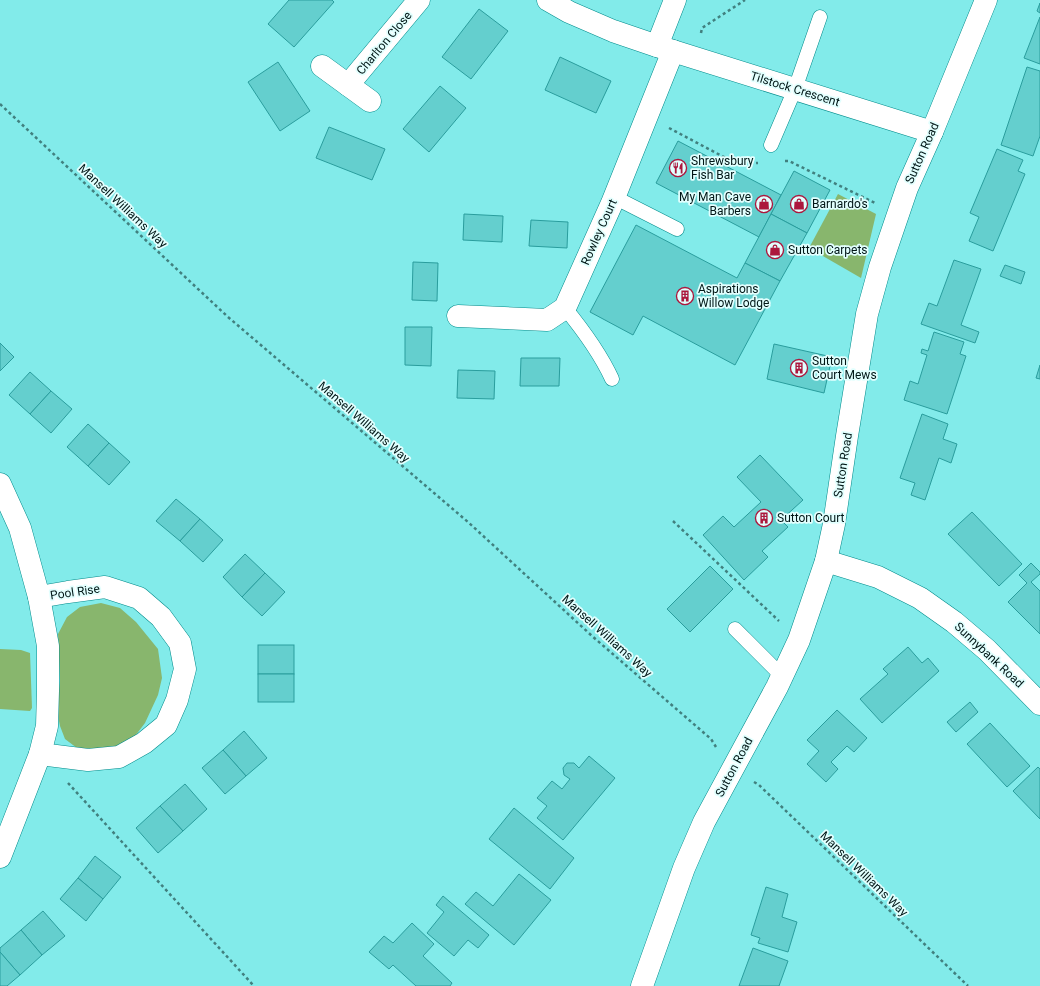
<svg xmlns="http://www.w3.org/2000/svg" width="1040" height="986" viewBox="0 0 1040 986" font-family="Roboto,sans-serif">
<rect width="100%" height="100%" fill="#82ebea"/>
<!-- green -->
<g fill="#88b66d">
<path d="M 838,194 L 876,214 L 861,278 L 809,248 Z"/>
<path d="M 101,603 L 120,608 L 136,622 L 158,649 L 162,678 L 158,695 L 145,723 L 132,740 L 106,755 L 77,748 L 65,739 L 60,726 L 57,711 L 60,681 L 58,634 L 67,617 L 80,607 Z"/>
<path d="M 0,649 L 21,650 L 30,653 L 32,708 L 30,711 L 0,709 Z"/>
</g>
<!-- building -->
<g fill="#64cfce" stroke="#2a9d9d">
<path d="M 289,0 L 332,0 L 334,2 L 294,47 L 268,24 Z"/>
<path d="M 1040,3 L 1040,13 L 1037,11 Z"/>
<path d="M 479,9 L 508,31 L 471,79 L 442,57 Z"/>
<path d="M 1040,17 L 1040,64 L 1024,58 Z"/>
<path d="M 560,57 L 611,81 L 596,113 L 545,90 Z"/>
<path d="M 278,62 L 310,111 L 280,131 L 248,82 Z"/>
<path d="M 1027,67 L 1040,71 L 1040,136 L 1033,156 L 1001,145 Z"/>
<path d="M 440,86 L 466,108 L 429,152 L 403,129 Z"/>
<path d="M 329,127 L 385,149 L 372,180 L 316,158 Z"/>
<path d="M 678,141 L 781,195 L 759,237 L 656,183 Z"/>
<path d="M 997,149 L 1023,160 L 1018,171 L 1025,174 L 993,251 L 969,241 L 979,217 L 970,213 Z"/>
<path d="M 794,171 L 830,190 L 807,233 L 771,214 Z"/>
<path d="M 464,214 L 503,216 L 502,242 L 463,240 Z"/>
<path d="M 771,214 L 807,233 L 780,281 L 745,263 Z"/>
<path d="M 531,220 L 568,222 L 567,248 L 529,246 Z"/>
<path d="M 636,225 L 737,278 L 745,263 L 780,281 L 735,365 L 643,316 L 633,335 L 590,312 Z"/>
<path d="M 954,260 L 981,269 L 961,325 L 979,332 L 975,343 L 921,324 L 929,303 L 937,306 Z"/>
<path d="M 413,262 L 438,263 L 437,301 L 412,300 Z"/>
<path d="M 1005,265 L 1025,272 L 1021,284 L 1000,276 Z"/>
<path d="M 405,327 L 432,327 L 431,366 L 405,365 Z"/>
<path d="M 934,332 L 964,342 L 960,354 L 966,356 L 947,414 L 904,400 L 910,381 L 918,384 L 927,355 L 921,353 L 922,349 L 928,351 Z"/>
<path d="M 0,343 L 14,357 L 0,371 Z"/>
<path d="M 774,344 L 832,357 L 824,393 L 767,379 Z"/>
<path d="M 521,358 L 560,358 L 559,386 L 520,386 Z"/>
<path d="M 1040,365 L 1040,379 L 1036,378 Z"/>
<path d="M 458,370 L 495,371 L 494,399 L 457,398 Z"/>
<path d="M 30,372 L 51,391 L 30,414 L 9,395 Z"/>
<path d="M 51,391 L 72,409 L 51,433 L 30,414 Z"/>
<path d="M 922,414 L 948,424 L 943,439 L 957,444 L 951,463 L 939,458 L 925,500 L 911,495 L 915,483 L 900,478 Z"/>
<path d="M 88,424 L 109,443 L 88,466 L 67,447 Z"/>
<path d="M 109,443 L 130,462 L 109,485 L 88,466 Z"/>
<path d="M 760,455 L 803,500 L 781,520 L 788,527 L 762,551 L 768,557 L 744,580 L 703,535 L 723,516 L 734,527 L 761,502 L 737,477 Z"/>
<path d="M 176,499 L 200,519 L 180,541 L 156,521 Z"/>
<path d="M 972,512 L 1022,564 L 999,586 L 948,534 Z"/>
<path d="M 200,519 L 223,540 L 203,562 L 180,541 Z"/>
<path d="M 245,554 L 265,573 L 242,597 L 223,577 Z"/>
<path d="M 1031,563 L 1040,572 L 1040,574 L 1031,582 L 1040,591 L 1040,634 L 1008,602 L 1027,583 L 1019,575 Z"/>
<path d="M 710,566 L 733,589 L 690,632 L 667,609 Z"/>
<path d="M 265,573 L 285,592 L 262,616 L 242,597 Z"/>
<rect x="258" y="645" width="36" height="29"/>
<path d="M 908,647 L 922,663 L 928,658 L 939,671 L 882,723 L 860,699 L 888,674 L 883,669 Z"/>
<rect x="258" y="674" width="36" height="28"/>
<path d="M 970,702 L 978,712 L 956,732 L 947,722 Z"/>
<path d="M 837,710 L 867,738 L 854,752 L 847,746 L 831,762 L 838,769 L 826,782 L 807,764 L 819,751 L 807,740 Z"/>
<path d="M 990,723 L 1030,766 L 1007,787 L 967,744 Z"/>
<path d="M 244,731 L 267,758 L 246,776 L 223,750 Z"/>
<path d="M 223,750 L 246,776 L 225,794 L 202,768 Z"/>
<path d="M 589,756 L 615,778 L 563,840 L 537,818 L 547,806 L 537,798 L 552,781 L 562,789 L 570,779 L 564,775 L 563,768 L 567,763 L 574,763 L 579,768 Z"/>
<path d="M 1038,767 L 1040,769 L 1040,819 L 1013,791 Z"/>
<path d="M 185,784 L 207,809 L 183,831 L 160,806 Z"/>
<path d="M 160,806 L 183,831 L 158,853 L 136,828 Z"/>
<path d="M 514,808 L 574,858 L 550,889 L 489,839 Z"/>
<path d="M 95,856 L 121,877 L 103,899 L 78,878 Z"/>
<path d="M 519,874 L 551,900 L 514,945 L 465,904 L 476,892 L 493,906 Z"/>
<path d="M 78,878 L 103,899 L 86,921 L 60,899 Z"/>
<path d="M 766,887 L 788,894 L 782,917 L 797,922 L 788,952 L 758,943 L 760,938 L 751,935 Z"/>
<path d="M 443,896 L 489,935 L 478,948 L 468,940 L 454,956 L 427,933 L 444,912 L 436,905 Z"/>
<path d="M 43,911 L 65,936 L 42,955 L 21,930 Z"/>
<path d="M 412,923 L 434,944 L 423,956 L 452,983 L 450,986 L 416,986 L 393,965 L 389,969 L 369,952 L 384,936 L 393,943 Z"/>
<path d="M 21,930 L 42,955 L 20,975 L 0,952 L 0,948 Z"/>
<path d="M 753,948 L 788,961 L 779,986 L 739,986 Z"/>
<path d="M 0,952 L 20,975 L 7,986 L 0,986 Z"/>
</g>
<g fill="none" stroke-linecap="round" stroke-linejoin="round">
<!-- lane casing -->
<g stroke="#008b8b" stroke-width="15">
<g id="lane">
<path d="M 771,145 L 795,89 L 820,17"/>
<path d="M 614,197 L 677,229"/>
<path d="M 565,308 C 583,330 600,353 612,379"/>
<path d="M 735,629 L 782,676"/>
</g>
</g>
<!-- street casing -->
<g stroke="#008b8b" stroke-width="23">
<g id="street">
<path d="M 548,0 L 569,12 L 613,31 L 657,46 L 932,132"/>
<path d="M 657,46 L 675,0"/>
<path d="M 322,66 L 370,101"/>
<path d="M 348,85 L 419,0"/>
<path d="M 458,316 L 547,320 L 565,308 L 612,203 L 673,51"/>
<path d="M 0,484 L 20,528 L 39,597 L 48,646 L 48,691 L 47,726 L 40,754 L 0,857"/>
<path d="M 826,561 L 878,577 L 920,598 L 954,622 L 987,650 L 1040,704"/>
<path d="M 39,597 L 68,592 L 105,587 L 139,598 L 161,617 L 180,643 L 185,669 L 177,700 L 166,725 L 144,743 L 119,757 L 88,760 L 40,754"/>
</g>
</g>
<!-- secondary casing -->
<g stroke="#008b8b" stroke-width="23">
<path id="secondary" d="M 642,986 L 684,868 L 704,822 L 777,687 L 799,640 L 826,561 L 834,524 L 847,436 L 867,314 L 880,267 L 907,188 L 932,132 L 986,0"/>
</g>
<!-- path -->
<g stroke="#41807f" stroke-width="2.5" stroke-dasharray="3 3" stroke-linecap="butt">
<path d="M 701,33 L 702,28 L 745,0"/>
<path d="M 0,104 L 228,317 L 468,522 L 592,636 L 711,739 L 716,747"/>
<path d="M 669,128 L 737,164 L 758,163"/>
<path d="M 785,161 L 789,161 L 875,203"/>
<path d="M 673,521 L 779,621"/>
<path d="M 754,782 L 759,785 L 968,986"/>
<path d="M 68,783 L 254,986"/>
</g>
<!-- lane -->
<use href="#lane" stroke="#fff" stroke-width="14"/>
<!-- street -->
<use href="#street" stroke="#fff" stroke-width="22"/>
<!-- secondary -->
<use href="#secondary" stroke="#fff" stroke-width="22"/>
</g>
<!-- icons -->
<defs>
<g id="restaurant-ring" transform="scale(0.9)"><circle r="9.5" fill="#e2fffe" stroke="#ac173d" stroke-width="1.5"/><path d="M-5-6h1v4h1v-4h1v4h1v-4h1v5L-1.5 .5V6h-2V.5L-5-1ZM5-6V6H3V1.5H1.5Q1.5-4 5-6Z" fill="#ac173d"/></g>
<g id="shop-ring" transform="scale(0.9)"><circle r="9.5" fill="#e2fffe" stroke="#ac173d" stroke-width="1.5"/><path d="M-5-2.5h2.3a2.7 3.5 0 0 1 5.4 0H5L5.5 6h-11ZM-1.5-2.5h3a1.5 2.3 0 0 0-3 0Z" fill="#ac173d"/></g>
<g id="building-ring" transform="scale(0.9)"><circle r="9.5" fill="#e2fffe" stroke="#ac173d" stroke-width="1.5"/><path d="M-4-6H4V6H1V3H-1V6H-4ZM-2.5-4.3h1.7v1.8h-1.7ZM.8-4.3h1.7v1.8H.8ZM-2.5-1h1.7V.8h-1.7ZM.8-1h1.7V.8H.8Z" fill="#ac173d"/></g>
</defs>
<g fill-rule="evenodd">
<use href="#restaurant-ring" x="678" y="168"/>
<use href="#shop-ring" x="764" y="204"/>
<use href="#shop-ring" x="799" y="204"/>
<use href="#shop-ring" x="775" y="250"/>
<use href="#building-ring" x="685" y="296"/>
<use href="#building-ring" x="799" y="368"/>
<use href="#building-ring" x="764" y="518"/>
</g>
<g text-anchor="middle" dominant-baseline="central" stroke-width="3.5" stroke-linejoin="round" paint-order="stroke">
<!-- street labels -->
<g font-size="12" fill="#011616" stroke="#e2fffe">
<text transform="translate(384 43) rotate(-50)">Charlton Close</text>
<text transform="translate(795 89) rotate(17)">Tilstock Crescent</text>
<text transform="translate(922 153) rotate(-66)">Sutton Road</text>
<text transform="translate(123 206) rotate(43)">Mansell Williams Way</text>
<text transform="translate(599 232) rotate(-66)">Rowley Court</text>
<text transform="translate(364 422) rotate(41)">Mansell Williams Way</text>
<text transform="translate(843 465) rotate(-81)">Sutton Road</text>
<text transform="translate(75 592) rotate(-8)">Pool Rise</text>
<text transform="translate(607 636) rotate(42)">Mansell Williams Way</text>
<text transform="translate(989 655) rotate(43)">Sunnybank Road</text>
<text transform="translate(734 767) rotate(-62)">Sutton Road</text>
<text transform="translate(864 874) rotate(44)">Mansell Williams Way</text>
</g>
<!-- poi labels -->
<g font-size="12" fill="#011616" stroke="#e2fffe" text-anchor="start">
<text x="691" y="161">Shrewsbury<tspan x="691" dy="14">Fish Bar</tspan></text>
<text x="751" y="197" text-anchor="end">My Man Cave<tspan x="751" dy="14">Barbers</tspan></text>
<text x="812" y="204">Barnardo's</text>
<text x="788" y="250">Sutton Carpets</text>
<text x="698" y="289">Aspirations<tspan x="698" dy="14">Willow Lodge</tspan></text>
<text x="812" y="361">Sutton<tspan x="812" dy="14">Court Mews</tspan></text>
<text x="777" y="518">Sutton Court</text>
</g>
</g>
</svg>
